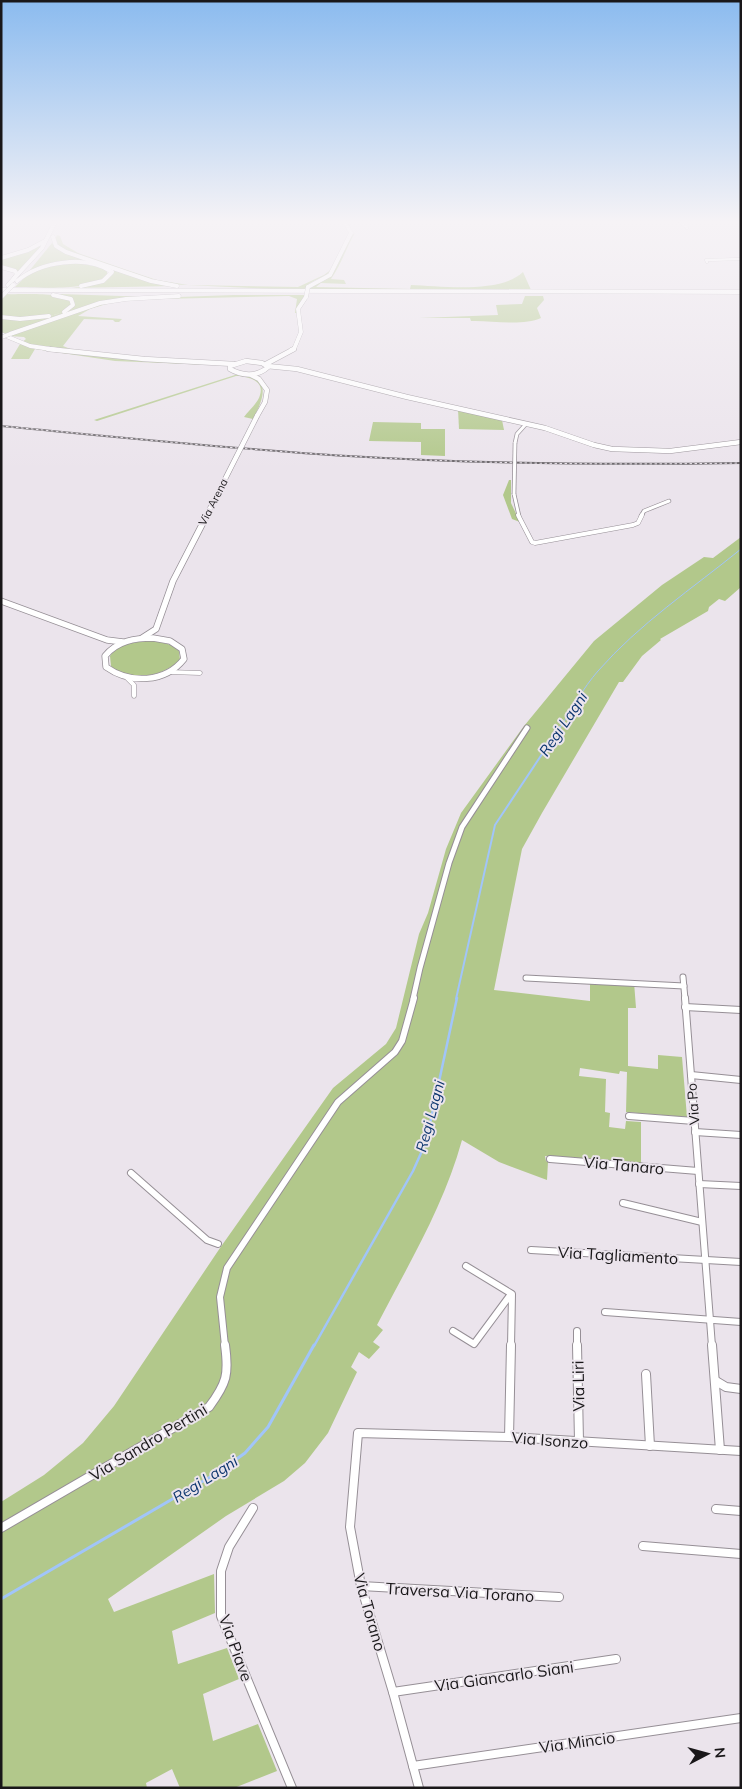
<svg xmlns="http://www.w3.org/2000/svg" width="742" height="1789" viewBox="0 0 742 1789" font-family="Mulish,sans-serif">
<rect width="100%" height="100%" fill="#ebe4ec"/>
<!-- green -->
<g fill="#b2c88b">
<path d="M 355,233 C 346,248 341,265 331,279 L 344,280 L 346,284 L 321,283 L 316,287 L 410,289 L 411,285 C 441,286 500,294 523,272 L 531,290 L 308,289 C 316,284 329,278 334,271 C 342,260 343,241 355,233 Z"/>
<path d="M 57,235 L 60,236 L 63,244 L 78,253 L 127,270 L 157,280 L 188,285 L 298,287 L 324,275 L 332,269 C 325,279 310,279 305,289 L 294,290 L 166,284 L 76,255 L 58,246 L 55,240 Z"/>
<path d="M 52,243 C 65,258 152,283 174,286 L 71,288 C 85,286 104,286 113,274 C 108,262 87,264 76,263 L 100,267 L 107,271 L 107,275 C 92,292 37,287 15,287 C 33,268 45,266 71,264 L 50,265 L 30,270 Z"/>
<path d="M 43,244 L 19,273 L 1,266 L 1,258 Z"/>
<path d="M 7,294 C 23,295 60,291 71,302 C 67,322 17,317 1,316 L 1,300 Z"/>
<path d="M 59,294 L 154,297 L 115,299 L 6,335 L 1,333 L 1,318 C 29,318 52,322 75,304 L 73,299 Z"/>
<path d="M 233,295 L 305,295 L 297,313 L 295,313 L 297,299 L 289,296 L 120,300 L 90,309 L 78,316 L 122,319 L 119,322 L 115,322 L 113,320 L 84,319 L 63,346 L 73,350 L 186,361 L 36,347 L 22,342 L 26,339 L 24,337 L 8,336 L 97,304 L 124,299 Z"/>
<path d="M 525,296 L 543,296 L 544,300 L 537,308 L 541,318 C 523,326 495,321 475,321 L 471,321 L 470,318 L 419,318 L 498,315 L 496,305 L 522,304 Z"/>
<path d="M 20,344 L 35,348 L 211,365 L 115,361 L 35,349 L 29,359 L 11,359 Z"/>
<path d="M 235,375 C 271,374 266,395 253,419 L 244,417 C 249,410 258,403 260,395 C 265,380 246,376 236,376 L 97,421 L 94,420 Z"/>
<path d="M 458,409 L 502,420 L 504,430 L 459,429 Z"/>
<path d="M 373,422 L 421,423 L 421,429 L 445,429 L 445,456 L 421,455 L 421,442 L 369,441 Z"/>
<path d="M 509,480 L 511,480 L 511,503 L 520,522 L 512,519 L 503,495 Z"/>
<path d="M 741,537 L 741,587 L 725,601 L 719,599 L 709,607 L 708,611 L 660,639 L 661,640 L 642,656 L 623,682 L 619,682 L 542,813 L 522,849 L 494,990 L 590,1001 L 590,979 L 634,982 L 636,1008 L 628,1008 L 628,1066 L 658,1069 L 658,1055 L 682,1057 L 687,1117 L 626,1112 L 627,1072 L 620,1071 L 619,1074 L 580,1068 L 579,1076 L 606,1079 L 605,1112 L 610,1113 L 609,1127 L 625,1129 L 626,1121 L 641,1122 L 641,1164 L 545,1156 L 546,1161 L 548,1162 L 547,1180 L 499,1162 L 462,1140 C 444,1206 408,1265 377,1325 L 383,1330 L 373,1342 L 380,1347 L 369,1359 L 359,1352 L 351,1367 L 357,1372 L 328,1433 L 305,1463 L 284,1481 L 226,1516 L 108,1599 L 114,1612 L 214,1574 L 215,1613 L 172,1631 L 178,1664 L 227,1648 L 239,1679 L 203,1694 L 213,1741 L 258,1724 L 277,1771 L 234,1788 L 180,1788 L 172,1769 L 146,1783 L 147,1788 L 1,1788 L 1,1502 L 44,1475 L 83,1443 L 114,1406 L 220,1248 L 333,1088 L 386,1044 L 396,1028 L 419,934 L 428,913 L 446,849 L 461,813 L 524,726 L 594,641 L 662,585 L 704,557 L 713,558 Z"/>
<path d="M 154,640 L 171,645 L 179,651 L 180,660 C 164,676 129,684 111,666 L 110,656 C 120,642 138,642 154,640 Z"/>
</g>
<g fill="none" stroke-linecap="round" stroke-linejoin="round">
<!-- stream-far3 -->
<path stroke="#a1c5f9" stroke-width="1" d="M 560,728 C 572,709 583,688 598,671 C 639,624 693,588 741,549"/>
<!-- stream-far2 -->
<path stroke="#a1c5f9" stroke-width="2" d="M 456,999 L 495,825 L 560,727"/>
<!-- stream-far1 -->
<path stroke="#a1c5f9" stroke-width="2.5" d="M 314,1346 L 413,1171 L 426,1142 L 457,998"/>
<!-- stream -->
<path stroke="#a1c5f9" stroke-width="3" d="M 1,1599 L 217,1473 L 245,1453 L 268,1427 L 314,1345"/>
<!-- street-far5 casing -->
<g stroke="#968f96" stroke-width="3">
<g id="street-far5">
<path d="M 678,220 L 687,228"/>
<path d="M 707,262 L 706,260 L 741,259"/>
</g>
</g>
<!-- street-far4 casing -->
<g stroke="#968f96" stroke-width="4.5">
<g id="street-far4">
<path d="M 515,443 L 517,434 L 526,424"/>
<path d="M 514,494 L 519,516"/>
<path d="M 641,516 L 644,511 L 669,501"/>
</g>
</g>
<!-- street-far3 casing -->
<g stroke="#968f96" stroke-width="5">
<g id="street-far3">
<path d="M 518,515 L 532,542 L 535,543 L 633,525 L 638,523 L 642,515"/>
<path d="M 169,672 L 200,673"/>
<path d="M 126,677 L 134,685 L 134,696"/>
</g>
</g>
<!-- street-far2 casing -->
<g stroke="#968f96" stroke-width="7">
<g id="street-far2">
<path d="M 683,977 L 685,999"/>
<path d="M 526,978 L 684,986"/>
<path d="M 413,999 L 420,968 L 449,863 L 462,827 L 527,728"/>
</g>
</g>
<!-- street-far1 casing -->
<g stroke="#968f96" stroke-width="8">
<g id="street-far1">
<path d="M 685,998 L 712,1346"/>
<path d="M 685,1007 L 741,1010"/>
<path d="M 691,1075 L 741,1080"/>
<path d="M 629,1116 L 694,1121"/>
<path d="M 695,1132 L 741,1135"/>
<path d="M 550,1159 L 698,1171"/>
<path d="M 131,1173 L 207,1240 L 218,1244"/>
<path d="M 699,1184 L 741,1186"/>
<path d="M 623,1203 L 702,1222"/>
<path d="M 531,1250 L 741,1262"/>
<path d="M 466,1266 L 512,1294 L 511,1346"/>
<path d="M 605,1312 L 741,1322"/>
<path d="M 453,1331 L 474,1344 L 511,1294"/>
<path d="M 577,1331 L 577,1346"/>
<path d="M 225,1346 L 220,1297 L 227,1268 L 338,1102 L 395,1052 L 402,1041 L 414,998"/>
</g>
</g>
<!-- street casing -->
<g stroke="#968f96" stroke-width="10">
<g id="street">
<path d="M 577,1345 L 579,1441"/>
<path d="M 712,1345 L 720,1450"/>
<path d="M 646,1374 L 650,1446"/>
<path d="M 716,1381 L 726,1387 L 741,1389"/>
<path d="M 509,1437 L 511,1345"/>
<path d="M 253,1508 L 229,1547 L 221,1571 L 221,1616 L 292,1788"/>
<path d="M 716,1509 L 741,1511"/>
<path d="M 1,1528 L 209,1407 C 227,1383 229,1374 225,1345"/>
<path d="M 643,1546 L 741,1554"/>
<path d="M 361,1586 L 559,1597"/>
<path d="M 393,1692 L 616,1659"/>
<path d="M 413,1766 L 741,1718"/>
<path d="M 419,1788 L 393,1692 L 361,1586 L 350,1527 L 358,1433 L 509,1437 L 741,1451"/>
</g>
</g>
<!-- secondary-far2 casing -->
<g stroke="#968f96" stroke-width="4.5">
<g id="secondary-far2">
<path d="M 308,287 L 330,275 L 351,233 L 345,222 L 347,220"/>
<path d="M 1,334 L 30,346 L 57,350"/>
<path d="M 291,350 L 294,349 L 301,332 L 298,309 L 306,297"/>
</g>
</g>
<!-- secondary-far1 casing -->
<g stroke="#968f96" stroke-width="5.5">
<g id="secondary-far1">
<path d="M 48,349 L 144,359 L 234,364"/>
<path d="M 246,361 L 262,363 L 268,367 C 257,377 242,376 230,369 L 230,366 Z"/>
<path d="M 266,364 L 294,349"/>
<path d="M 267,366 L 297,369 L 407,397 L 545,428 L 594,445 L 612,449 L 670,451 L 741,442"/>
<path d="M 251,375 L 259,379 L 267,390 L 265,402 L 257,416"/>
<path d="M 206,516 L 220,489"/>
</g>
</g>
<!-- secondary casing -->
<g stroke="#968f96" stroke-width="7">
<g id="secondary">
<path d="M 1,601 L 107,640 L 123,642"/>
<path d="M 142,638 L 156,629 L 173,581 L 207,515"/>
<path d="M 153,638 L 170,641 L 182,649 L 184,659 C 165,683 130,684 106,667 L 105,656 C 117,641 135,638 153,638 Z"/>
</g>
</g>
<!-- highway casing -->
<g stroke="#968f96" stroke-width="4.5">
<g id="highway">
<path d="M 53,237 L 56,246 L 66,252 L 151,281 L 177,286"/>
<path d="M 1,258 L 28,250 L 45,241"/>
<path d="M 1,267 L 15,271 L 17,274 L 13,280"/>
<path d="M 17,281 C 40,262 86,254 112,272 L 103,281 L 81,286"/>
<path d="M 8,285 L 42,248 L 56,220"/>
<path d="M 1,290 L 741,292"/>
<path d="M 53,295 L 71,299 L 73,305 L 64,312"/>
<path d="M 1,317 L 20,319 L 49,316"/>
<path d="M 10,334 L 100,303 L 126,299 L 179,296"/>
</g>
</g>
<!-- street-far5 -->
<use href="#street-far5" stroke="#fff" stroke-width="2.5"/>
<!-- street-far4 -->
<use href="#street-far4" stroke="#fff" stroke-width="3"/>
<!-- street-far3 -->
<use href="#street-far3" stroke="#fff" stroke-width="4"/>
<!-- street-far2 -->
<use href="#street-far2" stroke="#fff" stroke-width="5"/>
<!-- street-far1 -->
<use href="#street-far1" stroke="#fff" stroke-width="6"/>
<!-- street -->
<use href="#street" stroke="#fff" stroke-width="8"/>
<!-- secondary-far2 -->
<use href="#secondary-far2" stroke="#fff" stroke-width="4"/>
<!-- secondary-far1 -->
<use href="#secondary-far1" stroke="#fff" stroke-width="4.5"/>
<!-- secondary -->
<use href="#secondary" stroke="#fff" stroke-width="5.5"/>
<!-- highway -->
<use href="#highway" stroke="#fff" stroke-width="4"/>
<!-- rail casing -->
<g stroke="#6a666a" stroke-width="2">
<path id="rail" d="M 1,426 C 117,437 232,449 348,456 C 479,464 610,465 741,463"/>
</g>
<!-- rail -->
<use href="#rail" stroke="#ebe4ec" stroke-width="1" stroke-dasharray="2.5" stroke-linecap="butt"/>
<!-- street-bridge casing -->
<g stroke="#968f96" stroke-width="4.5" stroke-linecap="butt">
<path id="street-bridge" d="M 514,494 L 515,443"/>
</g>
<!-- secondary-bridge-far1 casing -->
<g stroke="#968f96" stroke-width="4.5" stroke-linecap="butt">
<path id="secondary-bridge-far1" d="M 306,297 L 308,287"/>
</g>
<!-- secondary-bridge casing -->
<g stroke="#968f96" stroke-width="5.5" stroke-linecap="butt">
<path id="secondary-bridge" d="M 220,489 L 257,416"/>
</g>
<!-- highway-bridge casing -->
<g stroke="#968f96" stroke-width="4.5" stroke-linecap="butt">
<g id="highway-bridge">
<path d="M 2,296 L 13,285"/>
<path d="M 2,337 L 10,334"/>
</g>
</g>
<!-- street-bridge -->
<use href="#street-bridge" stroke="#fff" stroke-width="3"/>
<!-- secondary-bridge-far1 -->
<use href="#secondary-bridge-far1" stroke="#fff" stroke-width="4"/>
<!-- secondary-bridge -->
<use href="#secondary-bridge" stroke="#fff" stroke-width="4.5"/>
<!-- highway-bridge -->
<use href="#highway-bridge" stroke="#fff" stroke-width="4"/>
</g>
<!-- sky -->
<linearGradient id="sky" x2="0" y2="1"><stop stop-color="#8bbbef"/><stop offset="0.47" stop-color="#f6f3f6"/><stop offset="1" stop-color="#f6f3f6" stop-opacity="0"/></linearGradient>
<rect width="742" height="471" fill="url(#sky)"/>
<g text-anchor="middle" dominant-baseline="central" stroke-width="4" stroke-linejoin="round" paint-order="stroke">
<!-- far-street labels -->
<g font-size="11" fill="#191719" stroke="#ebe4ec">
<text transform="translate(213 502) rotate(-63)">Via Arena</text>
</g>
<!-- street labels -->
<g font-size="14" fill="#191719" stroke="#ebe4ec">
<text transform="translate(693 1104) rotate(-94)">Via Po</text>
</g>
<!-- water labels -->
<g font-size="15" font-style="italic" fill="#0d366f" stroke="#ebe4ec">
<text transform="translate(563 724) rotate(-56)">Regi Lagni</text>
<text transform="translate(430 1116) rotate(-75)">Regi Lagni</text>
<text transform="translate(205 1479) rotate(-32)">Regi Lagni</text>
</g>
<!-- near-street labels -->
<g font-size="16" fill="#191719" stroke="#ebe4ec">
<text transform="translate(624 1165) rotate(5)">Via Tanaro</text>
<text transform="translate(618 1255) rotate(3)">Via Tagliamento</text>
<text transform="translate(578 1386) rotate(-91)">Via Liri</text>
<text transform="translate(550 1440) rotate(4)">Via Isonzo</text>
<text transform="translate(148 1442) rotate(-31)">Via Sandro Pertini</text>
<text transform="translate(460 1592) rotate(3)">Traversa Via Torano</text>
<text transform="translate(370 1612) rotate(74)">Via Torano</text>
<text transform="translate(236 1648) rotate(70)">Via Piave</text>
<text transform="translate(504 1676) rotate(-8)">Via Giancarlo Siani</text>
<text transform="translate(577 1742) rotate(-8)">Via Mincio</text>
</g>
</g>
<!-- border -->
<rect width="742" height="1789" fill="none" stroke="#191719" stroke-width="5"/>
<!-- north arrow -->
<g transform="translate(707 1754) rotate(84)" stroke="#ebe4ec" stroke-width="4" paint-order="stroke">
<path d="M0-4L9 19L0 12L-9 19Z" fill="#191719"/>
<text y="-8" font-size="14" font-weight="bold" text-anchor="middle" fill="#191719">N</text>
</g>
</svg>
